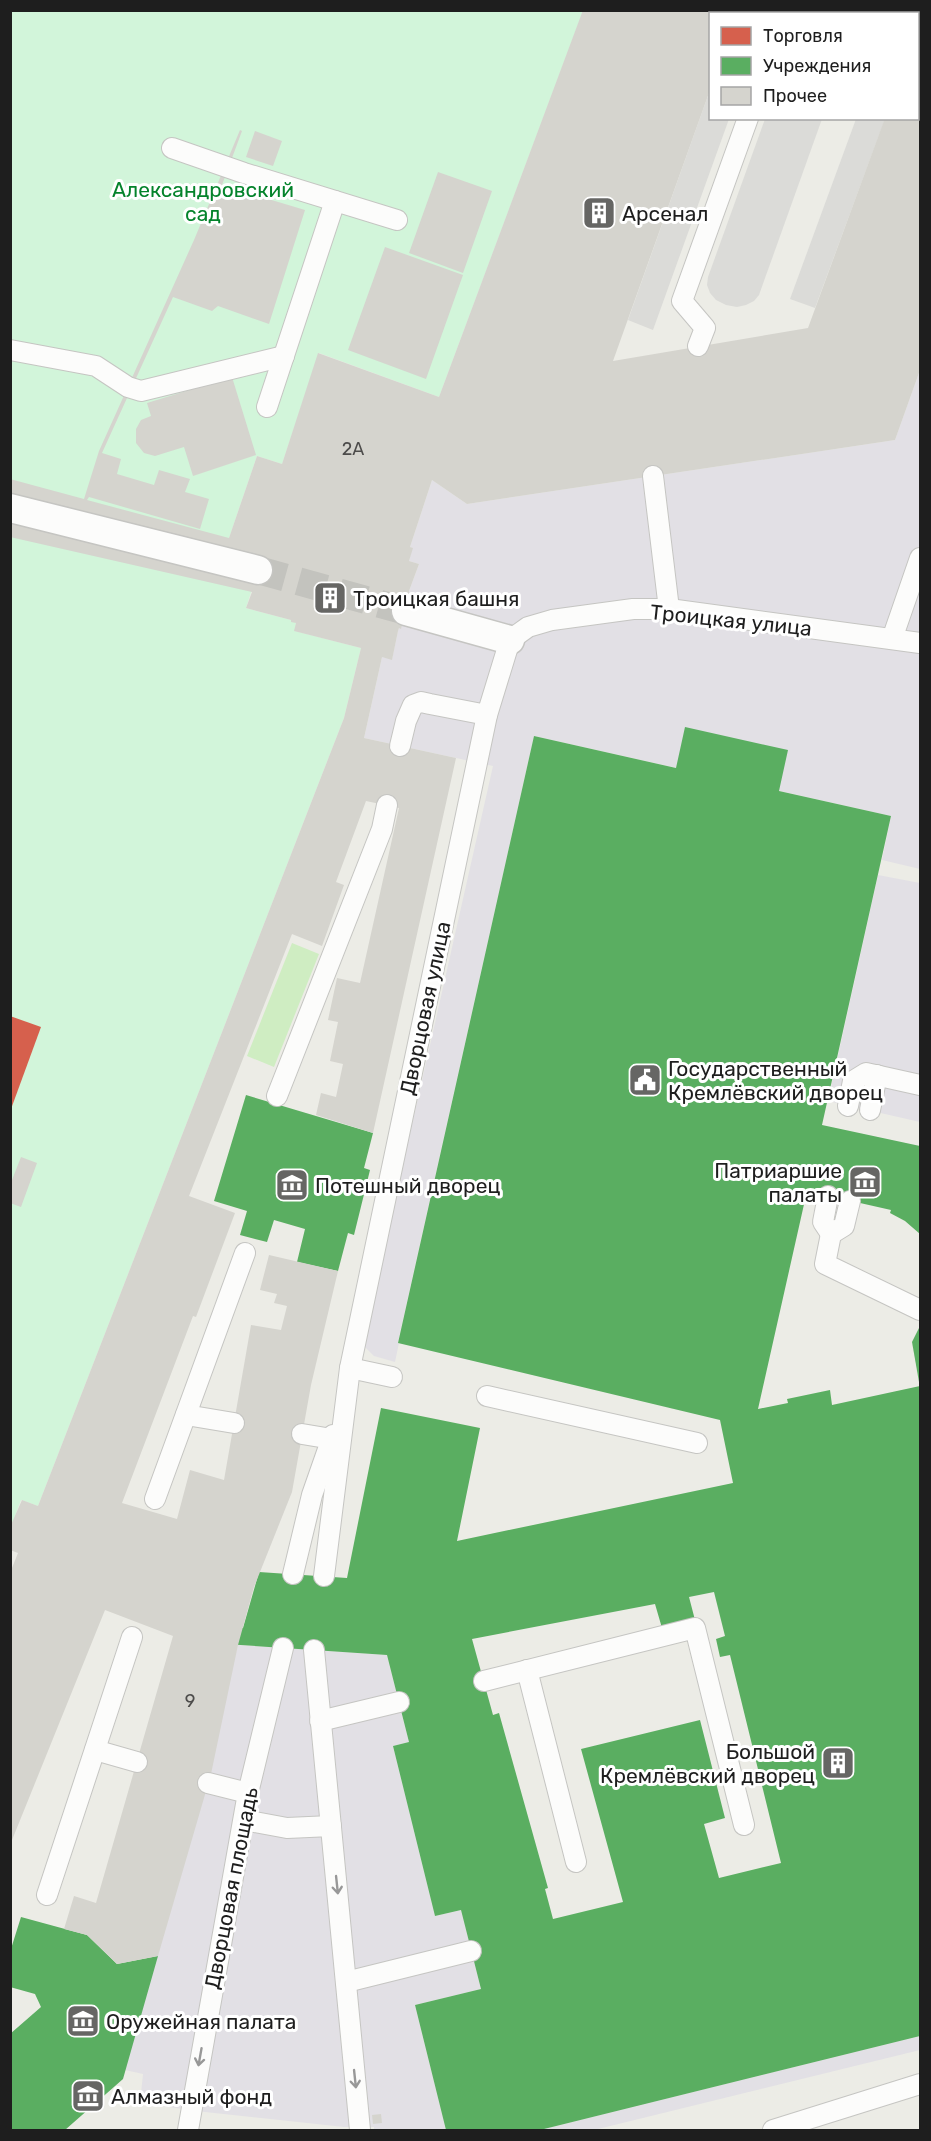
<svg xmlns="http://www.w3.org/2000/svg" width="931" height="2141" viewBox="0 0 931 2141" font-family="Rubik,sans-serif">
<rect width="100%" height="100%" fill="#ecece6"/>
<!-- grass -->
<path fill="#cfedc2" d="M 292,943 L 319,954 L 274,1067 L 247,1056 Z"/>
<!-- park -->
<path fill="#d2f5da" d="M 11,11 L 583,11 L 439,397 L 319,353 L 282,464 L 257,456 L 229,538 L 265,548 L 246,608 L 291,620 L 296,623 L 295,631 L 361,648 L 344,718 L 38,1506 L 21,1500 L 11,1527 Z"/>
<!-- parking -->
<g fill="#dbdbd8">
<path d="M 710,90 L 710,118 L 729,119 L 653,330 L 628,320 Z"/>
<path d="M 765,119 L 822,119 L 759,295 L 754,301 L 746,305 L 737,307 L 726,305 L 716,300 L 710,293 L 707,285 L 708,277 Z"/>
<path d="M 856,119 L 885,119 L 815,308 L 790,299 Z"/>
</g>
<!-- plaza -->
<g fill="#e2e0e5">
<path d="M 920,370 L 920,869 L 882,860 L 891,816 L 534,736 L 398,1342 L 399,1343 L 395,1362 L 374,1356 L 365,1347 L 365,1333 L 493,766 L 364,738 L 382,657 L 392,659 L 398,631 L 399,628 L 401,628 L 411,595 L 409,594 L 409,591 L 419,564 L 409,561 L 412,548 L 410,547 L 432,480 L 467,504 L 895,440 Z"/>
<path d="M 878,875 L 920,883 L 920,1122 L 828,1101 Z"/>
<path d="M 238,1645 L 387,1655 L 409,1742 L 393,1746 L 435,1916 L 461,1910 L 481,1989 L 415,2005 L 446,2130 L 374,2130 L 374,2127 L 344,2127 L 205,2112 L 140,2103 L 143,2074 L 125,2070 Z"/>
<path d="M 920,2036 L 920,2050 L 594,2130 L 540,2130 Z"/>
</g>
<!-- shops -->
<path fill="#d6604d" d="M 10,1016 L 41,1027 L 11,1109 L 10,1109 Z"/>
<!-- public -->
<g fill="#5aae61" fill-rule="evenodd">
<path d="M 685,727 L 788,750 L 779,791 L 891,816 L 822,1125 L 920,1146 L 920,1234 L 905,1221 L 890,1213 L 891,1210 L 807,1191 L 758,1409 L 788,1403 L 787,1399 L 830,1390 L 832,1405 L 920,1386 L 920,2036 L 540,2130 L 446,2130 L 415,2005 L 481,1989 L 461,1910 L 435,1916 L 393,1746 L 409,1742 L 387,1655 L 225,1644 L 214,1635 L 231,1628 L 243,1628 L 259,1572 L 347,1578 L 381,1408 L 480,1428 L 457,1541 L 733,1483 L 720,1420 L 398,1343 L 534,736 L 676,768 ZM 714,1592 L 725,1636 L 716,1639 L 720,1657 L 730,1655 L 781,1863 L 719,1878 L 704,1824 L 725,1818 L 700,1720 L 581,1749 L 623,1902 L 553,1919 L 545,1889 L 548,1888 L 499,1713 L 493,1715 L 472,1639 L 655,1604 L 662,1628 L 695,1620 L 689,1597 Z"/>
<path d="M 246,1095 L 373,1133 L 364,1168 L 370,1170 L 354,1235 L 348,1233 L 338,1271 L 297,1262 L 305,1229 L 274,1220 L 267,1242 L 240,1235 L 247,1211 L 214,1201 Z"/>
<path d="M 920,1326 L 920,1382 L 919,1382 L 912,1342 Z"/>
<path d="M 21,1917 L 87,1935 L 117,1964 L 158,1956 L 123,2079 L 65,2130 L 10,2130 L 10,2034 L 41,2007 L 35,1994 L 10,1987 L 10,1952 Z"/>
</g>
<!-- building -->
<g fill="#d5d4ce">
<path d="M 583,10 L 739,10 L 738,14 L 710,14 L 710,90 L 613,361 L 808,328 L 885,118 L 918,118 L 918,28 L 920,21 L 920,370 L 895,440 L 467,504 L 432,480 L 410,547 L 413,548 L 409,561 L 419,564 L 409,591 L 409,594 L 411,594 L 401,629 L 399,628 L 398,631 L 392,660 L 382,657 L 364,738 L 456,758 L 373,1133 L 316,1115 L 321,1093 L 336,1097 L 343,1064 L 330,1061 L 338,1022 L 328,1020 L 337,978 L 360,983 L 399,808 L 366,801 L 336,882 L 344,885 L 322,946 L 292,934 L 189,1196 L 235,1213 L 196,1317 L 193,1316 L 122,1503 L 177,1519 L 190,1470 L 224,1480 L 251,1325 L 281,1330 L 287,1306 L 274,1303 L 277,1294 L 260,1290 L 269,1255 L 338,1271 L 311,1385 L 292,1492 L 254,1587 L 238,1645 L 211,1774 L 158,1956 L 117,1964 L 87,1935 L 64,1929 L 74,1896 L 96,1903 L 173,1636 L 105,1610 L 10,1845 L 10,1573 L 18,1553 L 10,1550 L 10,1527 L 22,1500 L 38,1506 L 344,718 L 361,648 L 294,631 L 296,623 L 291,622 L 291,620 L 246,608 L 252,592 L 10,537 L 10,479 L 84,499 L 99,451 L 194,240 L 240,130 L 242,131 L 222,185 L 305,210 L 269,324 L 218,306 L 212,311 L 173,297 L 102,453 L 121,459 L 117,474 L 154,485 L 159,470 L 190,479 L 185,492 L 209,499 L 200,529 L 89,497 L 87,500 L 229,538 L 257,456 L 282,464 L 318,353 L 439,397 Z"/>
<path d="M 255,131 L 282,141 L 273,166 L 246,157 Z"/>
<path d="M 438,172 L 492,191 L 463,273 L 409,253 Z"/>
<path d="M 385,247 L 463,275 L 426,379 L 348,350 Z"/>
<path d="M 232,377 L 256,455 L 193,476 L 184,447 L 155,456 L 144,453 L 136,443 L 136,429 L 141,420 L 151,416 L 147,403 Z"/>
<path d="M 21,1157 L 37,1163 L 21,1207 L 10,1203 L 10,1185 Z"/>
<path d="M 167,2093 L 176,2095 L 175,2103 L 165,2102 Z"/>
<path d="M 381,2114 L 382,2123 L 373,2124 L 372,2115 Z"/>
</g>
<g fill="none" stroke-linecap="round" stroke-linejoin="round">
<!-- pedestrian-tunnel -->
<path stroke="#c3c3be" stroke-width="28" stroke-dasharray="28 14" stroke-linecap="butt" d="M 258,570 L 406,611"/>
<!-- service casing -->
<g stroke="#c5c5c2" stroke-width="22">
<g id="service">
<path d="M 786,14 L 787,10"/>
<path d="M 172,148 L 244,173 L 397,220"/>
<path d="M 698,346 L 705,328 L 682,301 L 748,118"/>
<path d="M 10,350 L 96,366 L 128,387 L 141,391 L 284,356"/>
<path d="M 267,407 L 335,201"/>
<path d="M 653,476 L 669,609"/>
<path d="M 892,639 L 920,558"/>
<path d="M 400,746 L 406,721 L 413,705 L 421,702 L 430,704 L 487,715"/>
<path d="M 277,1096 L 382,829 L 387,805"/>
<path d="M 848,1106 L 853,1081 L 866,1073 L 920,1085"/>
<path d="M 870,1110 L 877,1075"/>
<path d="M 828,1196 L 823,1222 L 831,1234"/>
<path d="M 850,1201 L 844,1226 L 831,1234 L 825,1264 L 920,1310"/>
<path d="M 350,1368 L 392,1377"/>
<path d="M 487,1396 L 697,1443"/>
<path d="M 186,1415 L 234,1423"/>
<path d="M 302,1434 L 332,1439"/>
<path d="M 155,1499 L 245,1253"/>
<path d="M 293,1574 L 312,1495 L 333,1435"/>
<path d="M 324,1576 L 350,1368 L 487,715 L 510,640 L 528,627 L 552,620 L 633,609 L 669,609 L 920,643"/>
<path d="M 314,1650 L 360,2130"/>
<path d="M 527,1670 L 576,1862"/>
<path d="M 484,1681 L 695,1628 L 744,1825"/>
<path d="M 320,1721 L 399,1702"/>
<path d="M 95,1750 L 137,1762"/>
<path d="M 208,1783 L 248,1793"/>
<path d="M 244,1820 L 287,1828 L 331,1826"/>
<path d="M 47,1895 L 132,1637"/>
<path d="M 346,1982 L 471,1951"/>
<path d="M 188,2130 L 248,1793 L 283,1648"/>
<path d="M 773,2130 L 920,2084"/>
</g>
</g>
<!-- pedestrian casing -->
<g stroke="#c5c5c2" stroke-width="31">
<g id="pedestrian">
<path d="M 10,508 L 258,570"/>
<path d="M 406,611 L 510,640"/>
</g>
</g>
<!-- service -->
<use href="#service" stroke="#fcfcfb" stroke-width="20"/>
<!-- pedestrian -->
<use href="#pedestrian" stroke="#fcfcfb" stroke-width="28"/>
</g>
<!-- one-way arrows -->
<defs><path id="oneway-shaft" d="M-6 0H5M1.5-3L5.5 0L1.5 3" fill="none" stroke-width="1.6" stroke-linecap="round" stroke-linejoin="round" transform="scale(1.5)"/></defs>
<g stroke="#989898">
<use href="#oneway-shaft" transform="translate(337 1885) rotate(84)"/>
<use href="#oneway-shaft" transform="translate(200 2057) rotate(100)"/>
<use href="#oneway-shaft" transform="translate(355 2079) rotate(84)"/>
</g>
<!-- icons -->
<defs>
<g id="building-square" transform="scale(1.725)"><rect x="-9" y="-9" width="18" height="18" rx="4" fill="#666664" stroke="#fff"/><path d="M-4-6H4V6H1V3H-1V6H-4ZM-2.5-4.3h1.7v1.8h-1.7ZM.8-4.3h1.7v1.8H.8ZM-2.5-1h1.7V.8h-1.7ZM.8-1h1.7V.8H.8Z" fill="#fff"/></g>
<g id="civic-square" transform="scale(1.725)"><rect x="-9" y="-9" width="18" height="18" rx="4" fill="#666664" stroke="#fff"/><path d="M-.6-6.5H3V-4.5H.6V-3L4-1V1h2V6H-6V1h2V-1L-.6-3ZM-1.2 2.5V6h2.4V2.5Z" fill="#fff"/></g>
<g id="museum-square" transform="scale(1.725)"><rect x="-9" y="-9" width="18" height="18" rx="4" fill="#666664" stroke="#fff"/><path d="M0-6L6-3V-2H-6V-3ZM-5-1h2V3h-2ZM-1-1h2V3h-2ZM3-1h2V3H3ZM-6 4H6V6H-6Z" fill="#fff"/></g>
</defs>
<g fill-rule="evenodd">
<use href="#building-square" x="599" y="213"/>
<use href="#building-square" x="330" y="598"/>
<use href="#civic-square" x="645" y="1080"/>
<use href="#museum-square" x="865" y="1182"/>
<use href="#museum-square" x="292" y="1185"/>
<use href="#building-square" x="838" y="1763"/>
<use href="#museum-square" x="83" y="2021"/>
<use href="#museum-square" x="88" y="2096"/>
</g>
<g text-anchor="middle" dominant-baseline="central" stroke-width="6" stroke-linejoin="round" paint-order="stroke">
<!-- number labels -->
<g font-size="18" fill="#4d4c4b">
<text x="353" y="449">2А</text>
<text x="190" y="1701">9</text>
</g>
<!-- park labels -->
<g font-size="21" fill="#04832b" stroke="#fff">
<text x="203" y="189">Александровский<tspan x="203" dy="24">сад</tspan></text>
</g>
<!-- poi labels -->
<g font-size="21" fill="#1e1e1e" stroke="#fff" text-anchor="start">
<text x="622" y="213">Арсенал</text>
<text x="353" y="598">Троицкая башня</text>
<text x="668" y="1068">Государственный<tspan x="668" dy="24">Кремлёвский дворец</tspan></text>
<text x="842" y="1170" text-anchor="end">Патриаршие<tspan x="842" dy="24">палаты</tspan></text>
<text x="315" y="1185">Потешный дворец</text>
<text x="815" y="1751" text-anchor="end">Большой<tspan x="815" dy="24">Кремлёвский дворец</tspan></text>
<text x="106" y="2021">Оружейная палата</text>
<text x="111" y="2096">Алмазный фонд</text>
</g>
<!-- street labels -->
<g font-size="21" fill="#1e1e1e" stroke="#fff">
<text transform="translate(731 620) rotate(6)">Троицкая улица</text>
<text transform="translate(425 1008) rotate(-78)">Дворцовая улица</text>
<text transform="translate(231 1888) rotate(-79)">Дворцовая площадь</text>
</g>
</g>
<!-- border -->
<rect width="931" height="2141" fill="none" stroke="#1e1e1e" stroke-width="24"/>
<!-- legend -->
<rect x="709" y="12" width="210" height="108" fill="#ffffff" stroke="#a5a5a5" stroke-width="1.5"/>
<rect x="721" y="27" width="30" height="18" fill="#d6604d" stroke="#a5a5a5" stroke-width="1.5"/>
<text x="763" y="42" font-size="18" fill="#1e1e1e">Торговля</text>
<rect x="721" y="57" width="30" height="18" fill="#5aae61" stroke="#a5a5a5" stroke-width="1.5"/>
<text x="763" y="72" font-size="18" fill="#1e1e1e">Учреждения</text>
<rect x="721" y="87" width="30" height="18" fill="#d5d4ce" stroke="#a5a5a5" stroke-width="1.5"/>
<text x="763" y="102" font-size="18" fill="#1e1e1e">Прочее</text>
</svg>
